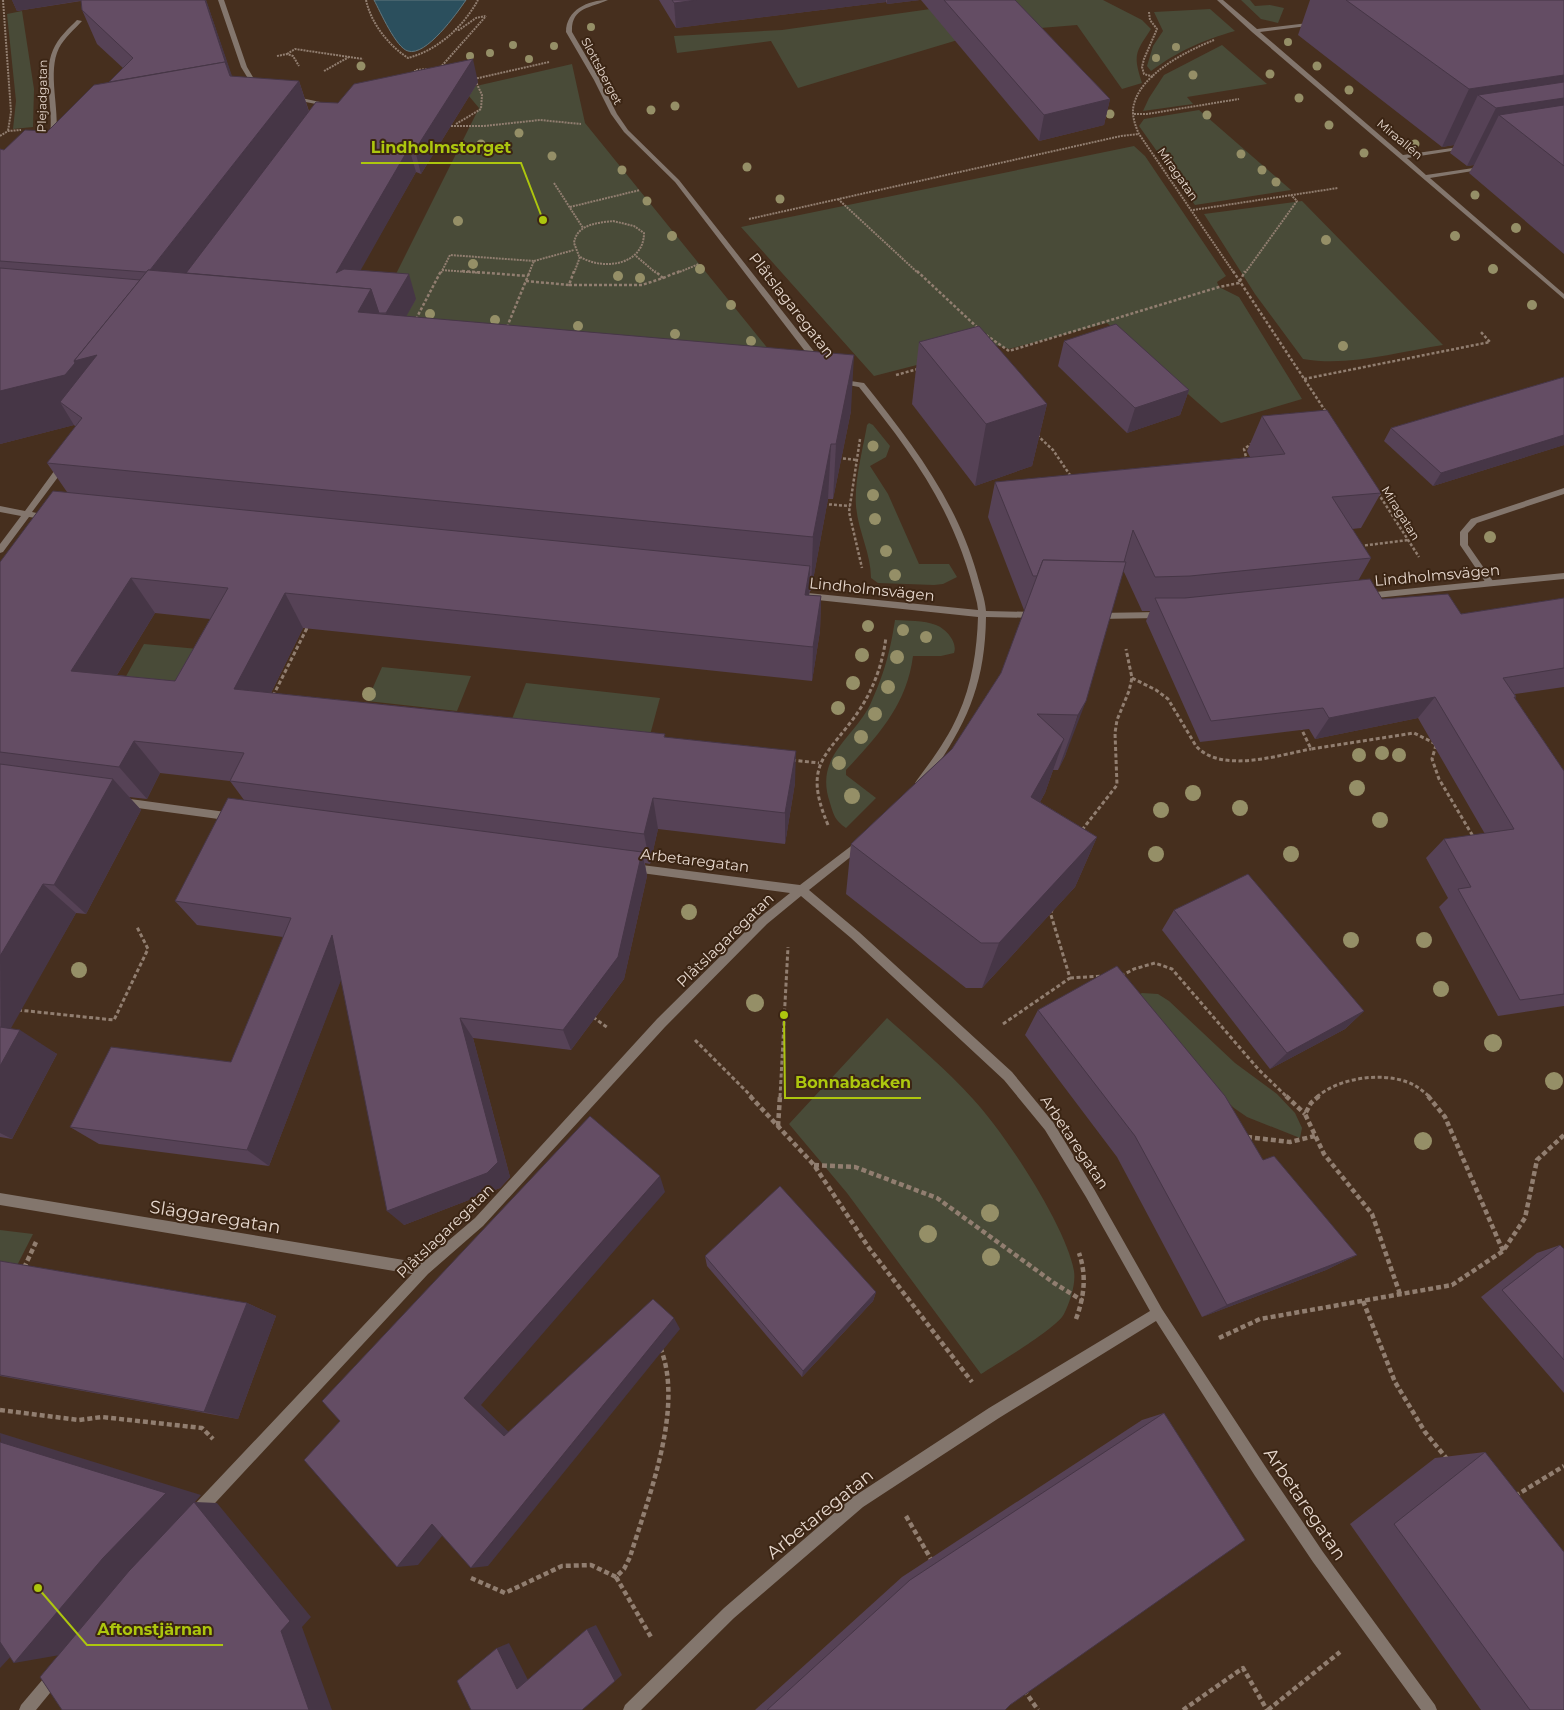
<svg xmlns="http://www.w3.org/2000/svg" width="1564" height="1710" viewBox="0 0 1564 1710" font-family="Montserrat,sans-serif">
<rect width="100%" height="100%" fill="#462f1e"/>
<!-- green -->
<g fill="#494b38">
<path d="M 994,0 L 1103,0 L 1142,20 L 1151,29 C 1135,53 1133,55 1142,83 L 1122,89 L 1077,25 L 981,33 L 798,88 L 771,41 L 677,53 L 674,36 L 782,30 Z"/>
<path d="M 1241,0 L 1250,0 L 1255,6 L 1270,5 L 1284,8 L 1278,23 L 1261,19 Z"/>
<path d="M 1210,9 L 1235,31 C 1201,41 1180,50 1151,71 L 1147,66 L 1153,46 L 1163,31 L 1154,12 Z"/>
<path d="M 22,11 L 34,89 L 33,127 L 13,129 L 16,101 L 7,14 Z"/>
<path d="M 1222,45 L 1267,84 L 1187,97 L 1193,104 L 1143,111 L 1149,98 L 1164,75 Z"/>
<path d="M 572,64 L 585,123 L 769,350 L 375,316 L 479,108 L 463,89 Z"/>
<path d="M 1199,110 L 1291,190 L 1195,205 L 1139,126 L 1144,119 Z"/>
<path d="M 1134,146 L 1145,156 L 1226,276 L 1217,282 L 1219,287 L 1239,297 L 1302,399 L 1221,423 L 1107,323 L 1009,349 L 995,345 L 874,376 L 741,227 Z"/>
<path d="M 1302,201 L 1443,345 C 1397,352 1349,367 1303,359 L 1255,294 L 1204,214 Z"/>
<path d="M 869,423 L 873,425 L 890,446 L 886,457 L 870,466 L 888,494 L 919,564 L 949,564 L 957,577 L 943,584 L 934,585 L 878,583 L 871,578 C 871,553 858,531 856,506 C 854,481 863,449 867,425 Z"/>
<path d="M 895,620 C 907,621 924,620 936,625 C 946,629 958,642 954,653 L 941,656 L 913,656 C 907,704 878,736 846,770 L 846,775 L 876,798 L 846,828 C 835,820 834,816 830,803 C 814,757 852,740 870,705 C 884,674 890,653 895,620 Z"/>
<path d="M 144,644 L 231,652 L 213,686 L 125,678 Z"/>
<path d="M 382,667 L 471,676 L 457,711 L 367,701 Z"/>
<path d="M 526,683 L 660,698 L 650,735 L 512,719 Z"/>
<path d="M 1142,993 L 1158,994 L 1169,1001 L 1235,1063 L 1277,1094 L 1295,1113 L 1302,1128 L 1300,1138 L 1247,1117 L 1234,1108 L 1217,1092 L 1136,996 Z"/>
<path d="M 887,1018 C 916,1044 947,1070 973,1099 C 1004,1132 1066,1226 1074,1271 C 1076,1284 1070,1302 1064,1314 C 1056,1329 998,1363 981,1374 L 847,1193 L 789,1124 Z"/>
<path d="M 0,1230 L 33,1234 L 0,1299 Z"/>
</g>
<!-- water -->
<path fill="#2b4f5d" stroke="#63787f" d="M 374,0 L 466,0 C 457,13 426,57 408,51 C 396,48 380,11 374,0 Z"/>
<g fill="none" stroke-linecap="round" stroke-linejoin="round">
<!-- path-far3 -->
<g stroke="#917e70" stroke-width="2" stroke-dasharray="2 1" stroke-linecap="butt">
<path d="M 3,0 L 11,112 L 8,131"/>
<path d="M 366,0 C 371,23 388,45 408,58 C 438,50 463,27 478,0"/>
<path d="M 1149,12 L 1150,20 L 1157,29 L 1144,59 L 1142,67 L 1144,74 L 1154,77"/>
<path d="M 455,29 L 459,30 L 476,18 L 485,16"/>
<path d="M 1214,40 C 1187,51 1142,73 1134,104 C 1131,114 1135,125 1139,134 L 1234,273"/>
<path d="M 287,54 L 295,49 L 363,59"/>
<path d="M 277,56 L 287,54 L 293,56 L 299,66"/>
<path d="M 440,68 L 486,16"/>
<path d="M 324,71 L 349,57"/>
<path d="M 415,75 L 415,70 L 429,69"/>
<path d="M 474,79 L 549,62"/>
<path d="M 1134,114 L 1147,114 L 1239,99"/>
<path d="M 456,124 L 481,109 L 482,95 L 476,82"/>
<path d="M 448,126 L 484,126 L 540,120 L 581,124"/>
<path d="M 0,136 L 8,131 L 21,130"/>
<path d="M 554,183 L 583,228"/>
<path d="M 838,199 L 918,273"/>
<path d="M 570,207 L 640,190"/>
<path d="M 1193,210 L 1338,188"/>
<path d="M 749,219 L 1121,136 L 1139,134"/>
<path d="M 613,221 L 634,226 L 644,233 C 644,266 601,271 579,256 L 574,243 C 577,224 597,223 613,221 Z"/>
<path d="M 636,256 L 656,273"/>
<path d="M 534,261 L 574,250"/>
<path d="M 442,270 L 480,273"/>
<path d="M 441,273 L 450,255 L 534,261 L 529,273"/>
<path d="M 574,273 L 580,257"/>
<path d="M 677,273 L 699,264"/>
<path d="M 1245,273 L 1297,201 L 1291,195"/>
</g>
<!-- path-far2 -->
<g stroke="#917e70" stroke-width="2.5" stroke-dasharray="3 2" stroke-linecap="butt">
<path d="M 462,271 L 528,276"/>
<path d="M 917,271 L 979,329"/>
<path d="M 1233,271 L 1326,412"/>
<path d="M 663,278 L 680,271"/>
<path d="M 526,281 L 569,285 L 574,271"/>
<path d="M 569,285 L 642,285 L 663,278 L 655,271"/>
<path d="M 416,319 L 441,271"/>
<path d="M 507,327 L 530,271"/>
<path d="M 986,335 L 1009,351 L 1219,287 L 1239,283 L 1245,271"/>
<path d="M 896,375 L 918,369"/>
<path d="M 1304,379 L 1490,342 L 1480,331"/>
<path d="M 1037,435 L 1053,450 L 1072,478"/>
<path d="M 860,439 L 849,512 L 862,568"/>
<path d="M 838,458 L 857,460"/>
<path d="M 1247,461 L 1244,449 L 1251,444"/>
<path d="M 1378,493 L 1419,557"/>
<path d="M 824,504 L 850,506"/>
<path d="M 1360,546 L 1408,540"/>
<path d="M 306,629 L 308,626"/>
</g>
<!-- path-far1 -->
<g stroke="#917e70" stroke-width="3" stroke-dasharray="4 2.5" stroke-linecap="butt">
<path d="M 1132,678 L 1156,690 L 1168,699 L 1196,746 C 1221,774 1279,755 1311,749"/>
<path d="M 273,696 L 307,628"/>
<path d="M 1300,726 L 1311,749 L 1414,733 L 1436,744"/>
<path d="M 1436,745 L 1432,759 L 1439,779 L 1474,838"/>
<path d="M 792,760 L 819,763"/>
<path d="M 828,825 C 801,761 829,756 860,709 C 874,688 883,662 886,637"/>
<path d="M 1082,830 L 1117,785 L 1115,733 L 1117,720 L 1129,691 L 1132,678 L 1126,649"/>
<path d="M 1121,976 L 1134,969 L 1155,963 L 1172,969 L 1259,1070 L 1287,1097"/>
<path d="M 1070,978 L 1102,976"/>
<path d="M 18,1010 L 114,1020 L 148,949 L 137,927"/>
<path d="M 593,1017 L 608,1028"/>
<path d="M 1003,1024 L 1070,978 L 1051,915 L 1052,909"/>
<path d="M 695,1040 L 752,1097"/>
<path d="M 780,1097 L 788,947"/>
<path d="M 1317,1097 C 1338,1078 1381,1072 1407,1082 C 1416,1085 1423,1091 1430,1097"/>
</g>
<!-- path -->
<g stroke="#917e70" stroke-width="4.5" stroke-dasharray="5 3" stroke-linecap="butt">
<path d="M 750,1096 L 814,1165 L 869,1248 L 972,1382"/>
<path d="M 1286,1096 L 1305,1114"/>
<path d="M 1319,1096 L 1311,1103 L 1305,1114 L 1324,1154 L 1372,1214 L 1400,1294"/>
<path d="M 1428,1096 L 1445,1117 L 1503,1251"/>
<path d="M 778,1126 L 780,1096"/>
<path d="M 1247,1137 L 1290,1142 L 1315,1136"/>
<path d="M 814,1165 L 855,1167 L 937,1198 L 1054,1283 L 1083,1301"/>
<path d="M 24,1268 L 36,1242"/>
<path d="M 1363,1301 L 1395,1382 L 1425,1432 L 1447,1459"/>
<path d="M 1076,1319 C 1084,1297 1087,1276 1079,1253"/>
<path d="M 1219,1338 L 1260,1319 L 1452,1285 L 1503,1251 L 1525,1218 L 1537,1160 L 1564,1135"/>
<path d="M 0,1410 L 79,1420 L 102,1417 L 202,1428 L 213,1439"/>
<path d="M 1515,1496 L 1564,1466"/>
<path d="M 906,1516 L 932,1561"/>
<path d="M 616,1577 L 651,1637"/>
<path d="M 471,1578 L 505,1593 L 562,1566 L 591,1565 L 616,1577 L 624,1569 L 630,1557 C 648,1498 685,1407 660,1347"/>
<path d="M 1024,1690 L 1038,1710"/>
<path d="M 1183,1710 L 1243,1668 L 1267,1710"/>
<path d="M 1268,1710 L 1340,1652"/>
</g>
<!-- service -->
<g fill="#83766d" fill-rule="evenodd">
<path d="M 218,0 L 224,0 L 247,67 L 260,89 L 259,90 L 255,90 L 241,67 Z"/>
<path d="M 1564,488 L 1564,494 L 1477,523 L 1468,533 L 1468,545 L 1495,584 L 1494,586 L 1488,586 L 1460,545 L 1460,532 L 1471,519 Z"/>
</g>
<!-- minor -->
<g fill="#83766d" fill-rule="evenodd">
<path d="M 608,0 C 591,8 571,7 572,32 L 600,80 L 617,114 L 628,130 L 679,180 L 820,359 L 820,363 L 814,363 L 675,182 L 624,132 L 611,114 L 594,80 L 566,32 C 566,10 588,0 608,0 Z"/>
<path d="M 1217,0 L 1223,0 L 1257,29 L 1317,22 L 1318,23 L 1315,25 L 1260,32 L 1403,155 L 1466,146 L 1466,148 L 1464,149 L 1407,158 L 1426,175 L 1487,166 L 1488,167 L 1485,169 L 1430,178 L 1564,294 L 1564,299 L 1252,32 Z"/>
<path d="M 77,20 L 82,21 C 74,30 65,37 59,48 C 47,72 60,109 56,136 L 53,138 L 50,136 C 54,109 42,75 53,50 C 58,38 68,29 77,20 Z"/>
<path d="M 292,96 L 320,102 L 326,110 L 321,111 L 316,104 L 290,99 L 289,98 Z"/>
<path d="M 837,379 L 864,383 C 911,442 956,500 977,574 C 980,586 985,598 986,611 L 1035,612 L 1039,615 L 1035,618 L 986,617 C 985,689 964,729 923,786 L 917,786 L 915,783 L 917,780 C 932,760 948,738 958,715 C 972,685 977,649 978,617 L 808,599 L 804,596 L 808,593 L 978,610 L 977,603 C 956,513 916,458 859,387 L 837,383 Z"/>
<path d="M 63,462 L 67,465 L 32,512 L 51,516 L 51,520 L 29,517 L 3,552 L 0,553 L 0,544 L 21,516 L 0,512 L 0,506 L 25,511 L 60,463 Z"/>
<path d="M 1564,573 L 1564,579 L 1366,599 L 1362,596 L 1366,593 Z"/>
<path d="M 1160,612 L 1164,615 L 1160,618 L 1097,619 L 1093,616 L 1097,613 Z"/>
<path d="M 123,798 L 233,813 L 236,814 L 238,817 L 236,820 L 233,821 L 123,806 L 120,805 L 118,802 L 120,799 Z"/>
<path d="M 859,840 L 863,841 L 864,844 L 863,847 L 809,890 L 859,932 L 1012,1072 L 1053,1122 L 1094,1189 L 1162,1309 L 1265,1466 L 1323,1552 L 1435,1705 L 1437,1710 L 1421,1710 L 1313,1562 L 1255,1476 L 1156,1321 L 999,1418 L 863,1507 L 734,1618 L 641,1710 L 623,1710 L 625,1705 L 724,1608 L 853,1497 L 989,1408 L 1150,1311 L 1086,1197 L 1045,1130 L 1004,1080 L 851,938 L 801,896 L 767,924 L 665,1027 L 483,1226 L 428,1274 L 203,1516 L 198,1518 L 193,1516 L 191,1511 L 193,1506 L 412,1274 L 0,1205 L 0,1193 L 422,1263 L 475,1218 L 657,1019 L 759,918 L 790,893 L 634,872 L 630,871 L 629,868 L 630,865 L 634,864 L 800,885 Z"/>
<path d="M 54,1670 L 59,1672 L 61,1677 L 59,1682 L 36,1710 L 19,1710 L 21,1705 L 49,1672 Z"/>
</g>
</g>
<!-- trees -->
<g fill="#958f67">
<circle cx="591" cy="27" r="4"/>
<circle cx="1288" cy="42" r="4"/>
<circle cx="513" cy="45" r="4"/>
<circle cx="554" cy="46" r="4"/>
<circle cx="1176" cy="47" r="4"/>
<circle cx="490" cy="53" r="4"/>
<circle cx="470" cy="56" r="4"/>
<circle cx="1156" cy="58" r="4"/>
<circle cx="529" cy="59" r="4"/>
<circle cx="361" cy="66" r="4.5"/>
<circle cx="1317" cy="66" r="4.5"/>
<circle cx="1270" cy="74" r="4.5"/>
<circle cx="1193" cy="75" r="4.5"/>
<circle cx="1349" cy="90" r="4.5"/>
<circle cx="1299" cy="98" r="4.5"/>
<circle cx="675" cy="106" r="4.5"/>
<circle cx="651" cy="110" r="4.5"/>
<circle cx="1110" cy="114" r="4.5"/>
<circle cx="1207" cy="115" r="4.5"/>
<circle cx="1329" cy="125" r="4.5"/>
<circle cx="519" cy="133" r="4.5"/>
<circle cx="481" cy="144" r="4.5"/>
<circle cx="1415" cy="144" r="4.5"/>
<circle cx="1364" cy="153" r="4.5"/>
<circle cx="1241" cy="154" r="4.5"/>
<circle cx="552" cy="156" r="4.5"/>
<circle cx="747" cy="167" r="4.5"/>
<circle cx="622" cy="170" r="4.5"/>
<circle cx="1262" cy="170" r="4.5"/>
<circle cx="1276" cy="182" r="4.5"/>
<circle cx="1475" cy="195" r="4.5"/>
<circle cx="780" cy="199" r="4.5"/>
<circle cx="647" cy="201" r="4.5"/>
<circle cx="458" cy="221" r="5"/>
<circle cx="1516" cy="228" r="5"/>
<circle cx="672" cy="236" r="5"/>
<circle cx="1455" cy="236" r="5"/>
<circle cx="1326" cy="240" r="5"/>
<circle cx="473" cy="264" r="5"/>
<circle cx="700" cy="269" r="5"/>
<circle cx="1493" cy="269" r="5"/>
<circle cx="618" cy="276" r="5"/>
<circle cx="640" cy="278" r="5"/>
<circle cx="731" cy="305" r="5"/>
<circle cx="1532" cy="305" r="5"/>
<circle cx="430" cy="314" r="5"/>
<circle cx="495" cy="320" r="5"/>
<circle cx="578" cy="326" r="5"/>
<circle cx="675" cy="334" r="5"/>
<circle cx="751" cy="341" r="5"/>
<circle cx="1343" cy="346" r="5"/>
<circle cx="873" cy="446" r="5.5"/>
<circle cx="873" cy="495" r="6"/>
<circle cx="875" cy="519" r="6"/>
<circle cx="1490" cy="537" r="6"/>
<circle cx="886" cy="551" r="6"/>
<circle cx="895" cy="575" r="6"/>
<circle cx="868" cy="626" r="6"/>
<circle cx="903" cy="630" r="6"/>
<circle cx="926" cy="637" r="6"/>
<circle cx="862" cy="655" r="7"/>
<circle cx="897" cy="657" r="7"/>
<circle cx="853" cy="683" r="7"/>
<circle cx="888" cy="687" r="7"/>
<circle cx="369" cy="694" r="7"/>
<circle cx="838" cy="708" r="7"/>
<circle cx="875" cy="714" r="7"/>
<circle cx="861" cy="737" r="7"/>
<circle cx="1382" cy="753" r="7"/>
<circle cx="1359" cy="755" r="7"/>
<circle cx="1399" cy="755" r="7"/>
<circle cx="839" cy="763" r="7"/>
<circle cx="1357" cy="788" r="8"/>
<circle cx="1193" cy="793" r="8"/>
<circle cx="852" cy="796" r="8"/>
<circle cx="1240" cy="808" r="8"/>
<circle cx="1161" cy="810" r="8"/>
<circle cx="1380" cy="820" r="8"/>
<circle cx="1156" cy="854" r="8"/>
<circle cx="1291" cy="854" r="8"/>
<circle cx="689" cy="912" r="8"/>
<circle cx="1351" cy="940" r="8"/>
<circle cx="1424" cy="940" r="8"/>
<circle cx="79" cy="970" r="8"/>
<circle cx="1441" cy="989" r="8"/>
<circle cx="755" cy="1003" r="9"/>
<circle cx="1493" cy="1043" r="9"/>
<circle cx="1554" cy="1081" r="9"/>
<circle cx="1423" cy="1141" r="9"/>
<circle cx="990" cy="1213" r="9"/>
<circle cx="928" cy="1234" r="9"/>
<circle cx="991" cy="1257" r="9"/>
</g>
<!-- wall -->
<g fill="#564256" fill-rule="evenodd">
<path d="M 12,0 L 206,0 L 232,77 L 299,81 L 309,111 L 338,103 L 478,82 L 421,174 L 416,172 L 360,270 L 416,299 L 406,316 L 851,411 L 833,499 L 828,499 L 811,591 L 810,591 L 809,595 L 821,596 L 820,631 L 812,681 L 303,628 L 271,693 L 665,734 L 665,737 L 795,783 L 785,844 L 658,829 L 650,864 L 645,863 L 647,876 L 624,979 L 571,1050 L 473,1038 L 510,1177 L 500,1188 L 404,1225 L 341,979 L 269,1166 L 99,1144 L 70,1127 L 231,1062 L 283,937 L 197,925 L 175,901 L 244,800 L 230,781 L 160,773 L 147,799 L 129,797 L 141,810 L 86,914 L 76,913 L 10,1028 L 57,1054 L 12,1139 L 0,1137 L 0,562 L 67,492 L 47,463 L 76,427 L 74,425 L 0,444 L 0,149 L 4,150 L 48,131 L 109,82 L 123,68 L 97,44 L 82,10 L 81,1 L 17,11 ZM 155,613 L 210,619 L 175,681 L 117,675 Z"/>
<path d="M 659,0 L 920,0 L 887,4 L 886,2 L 676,28 Z"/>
<path d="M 921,0 L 1015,0 L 1110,99 L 1104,125 L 1039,141 Z"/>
<path d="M 1310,0 L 1564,0 L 1564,254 L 1469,173 L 1474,165 L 1467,166 L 1450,153 L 1454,145 L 1442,147 L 1298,35 Z"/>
<path d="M 1064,341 L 1189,390 L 1180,415 L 1127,433 L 1058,366 Z"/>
<path d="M 919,342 L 1047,404 L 1032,466 L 975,486 L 912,404 Z"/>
<path d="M 1564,377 L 1564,445 L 1433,486 L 1384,441 L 1391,428 Z"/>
<path d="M 1262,416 L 1381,493 L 1361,528 L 1352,529 L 1371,558 L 1358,581 L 1382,599 L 1461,614 L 1564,598 L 1564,687 L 1515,694 L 1516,697 L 1515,698 L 1564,771 L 1564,1006 L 1498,1016 L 1439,907 L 1448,898 L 1426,858 L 1444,839 L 1485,834 L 1418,718 L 1315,739 L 1309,729 L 1200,742 L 1146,621 L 1150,611 L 1142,611 L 1123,570 L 1065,756 L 1058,770 L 1053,770 L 1045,793 L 1040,802 L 1097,837 L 1075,887 L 982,988 L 966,988 L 846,894 L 851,844 L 952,749 L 1001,673 L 1025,610 L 1024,610 L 988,517 L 995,482 L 1250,457 L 1247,451 Z"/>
<path d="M 1174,910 L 1364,1011 L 1345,1029 L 1270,1069 L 1162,930 Z"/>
<path d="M 1038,1010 L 1263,1160 L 1357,1255 L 1326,1270 L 1202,1317 L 1117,1157 L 1025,1035 Z"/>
<path d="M 1560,1245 L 1564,1249 L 1564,1393 L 1481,1297 L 1537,1253 Z"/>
<path d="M 705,1256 L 876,1292 L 873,1301 L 802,1377 L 707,1266 Z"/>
<path d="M 0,1261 L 247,1303 L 276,1316 L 238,1419 L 0,1376 Z"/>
<path d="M 1164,1413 L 1010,1705 L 1005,1710 L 755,1710 L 902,1577 L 1142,1420 Z"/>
<path d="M 1485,1452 L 1564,1710 L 1481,1710 L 1350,1524 L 1435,1458 Z"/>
</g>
<!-- shaded-wall -->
<g fill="#463646">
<path d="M 12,0 L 85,0 L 17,11 Z"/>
<path d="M 205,0 L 206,0 L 247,120 L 225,62 Z"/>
<path d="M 697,0 L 886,0 L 886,2 L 676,28 L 674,3 Z"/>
<path d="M 887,0 L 920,0 L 887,4 Z"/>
<path d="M 473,59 L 478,82 L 421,174 L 415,150 Z"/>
<path d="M 1564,75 L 1564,151 L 1499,115 L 1474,165 L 1467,166 L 1496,108 L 1478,95 L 1454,145 L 1442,147 L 1469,89 Z"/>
<path d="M 299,81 L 313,125 L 187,296 L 148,273 Z"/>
<path d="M 1110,99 L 1104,125 L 1039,141 L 1044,115 Z"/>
<path d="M 409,148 L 416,172 L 345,298 L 336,273 Z"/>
<path d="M 409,274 L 416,299 L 394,338 L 386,313 Z"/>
<path d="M 142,280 L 82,418 L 60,402 L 74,425 L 0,444 L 0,391 L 74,361 Z"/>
<path d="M 371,289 L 390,345 L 358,312 Z"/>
<path d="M 854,355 L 851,411 L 833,499 L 836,444 Z"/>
<path d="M 1189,390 L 1180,415 L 1127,433 L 1135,408 Z"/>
<path d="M 1047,404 L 1032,466 L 975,486 L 986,424 Z"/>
<path d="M 1564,435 L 1564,445 L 1433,486 L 1441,473 Z"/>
<path d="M 831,444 L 828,499 L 811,591 L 813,537 Z"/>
<path d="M 810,566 L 809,602 L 805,595 Z"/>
<path d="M 131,578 L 155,613 L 99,704 L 71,671 Z"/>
<path d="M 285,593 L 303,628 L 256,723 L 234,689 Z"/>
<path d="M 821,596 L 820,631 L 812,681 L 813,647 Z"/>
<path d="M 1435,697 L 1418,718 L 1315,739 L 1329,718 Z"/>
<path d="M 1086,701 L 1065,756 L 1058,770 L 1078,715 Z"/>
<path d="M 1064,739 L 1045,793 L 1014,849 L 1031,797 Z"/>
<path d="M 134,741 L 160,773 L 147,799 L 119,767 Z"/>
<path d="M 796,751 L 795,783 L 785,844 L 785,813 Z"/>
<path d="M 113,779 L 141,810 L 86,914 L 54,885 Z"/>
<path d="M 653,798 L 658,829 L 650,864 L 644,834 Z"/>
<path d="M 1097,837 L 1075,887 L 982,988 L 999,943 Z"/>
<path d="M 642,852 L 647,876 L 624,979 L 571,1050 L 563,1030 Z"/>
<path d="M 43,884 L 76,913 L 1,1046 L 0,956 Z"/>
<path d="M 332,935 L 350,957 L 269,1166 L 247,1150 Z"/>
<path d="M 1364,1011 L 1345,1029 L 1270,1069 L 1287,1053 Z"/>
<path d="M 460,1018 L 473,1038 L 510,1177 L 500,1188 L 404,1225 L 387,1211 Z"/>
<path d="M 20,1030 L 57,1054 L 12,1139 L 0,1133 L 0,1066 Z"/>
<path d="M 660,1176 L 665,1192 L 481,1405 L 518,1441 L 504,1436 L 464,1398 Z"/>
<path d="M 1357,1255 L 1326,1270 L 1202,1317 L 1227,1305 Z"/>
<path d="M 876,1292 L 873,1301 L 802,1377 L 803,1371 Z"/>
<path d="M 247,1303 L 276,1316 L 238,1419 L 204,1412 Z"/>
<path d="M 674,1318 L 680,1329 L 488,1566 L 471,1568 Z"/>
<path d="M 0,1433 L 201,1495 L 195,1502 L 217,1503 L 311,1617 L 302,1627 L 332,1710 L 309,1710 L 60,1655 L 14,1663 Z"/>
<path d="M 432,1524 L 451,1525 L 418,1565 L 397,1567 Z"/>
<path d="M 40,1625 L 0,1668 L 0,1630 Z"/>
<path d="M 596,1625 L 622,1675 L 615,1681 L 587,1629 Z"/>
<path d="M 509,1643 L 529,1682 L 517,1689 L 497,1648 Z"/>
</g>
<!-- building -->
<g fill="#644d64" stroke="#463646" fill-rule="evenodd">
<path d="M 81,0 L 205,0 L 226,64 L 225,62 L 109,82 L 133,58 L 82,10 Z"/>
<path d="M 672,0 L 697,0 L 674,3 Z"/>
<path d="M 944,0 L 1015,0 L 1110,99 L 1044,115 Z"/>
<path d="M 1346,0 L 1564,0 L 1564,75 L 1469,89 Z"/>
<path d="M 473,59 L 415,150 L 409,148 L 336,273 L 344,269 L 409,274 L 386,313 L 379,313 L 371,289 L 186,273 L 316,102 L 338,103 L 354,84 Z"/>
<path d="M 225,62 L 230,76 L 299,81 L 150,270 L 148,270 L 146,272 L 0,261 L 0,149 L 4,150 L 25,130 L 48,131 L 94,85 Z"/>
<path d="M 1564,82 L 1564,98 L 1496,108 L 1478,95 Z"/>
<path d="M 1564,105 L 1564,166 L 1499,115 Z"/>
<path d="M 0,268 L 140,280 L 74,361 L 75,363 L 65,375 L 0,391 Z"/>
<path d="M 148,270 L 371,289 L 358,312 L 854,355 L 836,444 L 831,444 L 813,537 L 47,463 L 82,418 L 60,402 L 97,355 L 74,361 Z"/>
<path d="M 1116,324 L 1189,390 L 1135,408 L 1064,341 Z"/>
<path d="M 979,326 L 1047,404 L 986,424 L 919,342 Z"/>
<path d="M 1564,377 L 1564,435 L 1441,473 L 1391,428 Z"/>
<path d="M 1327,410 L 1381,493 L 1332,497 L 1371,558 L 1190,576 L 1155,577 L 1133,530 L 1124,562 L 1043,560 L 1037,576 L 1033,576 L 995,482 L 1285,454 L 1262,416 Z"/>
<path d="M 53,491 L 810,566 L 805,595 L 821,596 L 813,647 L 285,593 L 234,689 L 665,734 L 664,737 L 796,751 L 785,813 L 653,798 L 644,834 L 230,781 L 244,753 L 134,741 L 119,767 L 0,752 L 0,562 ZM 131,578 L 228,588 L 175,681 L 71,671 Z"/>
<path d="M 1043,560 L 1126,562 L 1086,701 L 1078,715 L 1037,714 L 1064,739 L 1031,797 L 1097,837 L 999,943 L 981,943 L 851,844 L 952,749 L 1001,673 Z"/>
<path d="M 1370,579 L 1382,599 L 1448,594 L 1461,614 L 1564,598 L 1564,668 L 1503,678 L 1516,697 L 1514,697 L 1564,771 L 1564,994 L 1520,1000 L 1458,889 L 1471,887 L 1444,839 L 1514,829 L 1435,697 L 1329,718 L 1323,708 L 1211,721 L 1155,598 L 1185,598 Z"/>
<path d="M 0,764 L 113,779 L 54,885 L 43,884 L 0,956 Z"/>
<path d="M 228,798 L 642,852 L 618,957 L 563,1030 L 460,1018 L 498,1162 L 487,1173 L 387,1211 L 332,935 L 247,1150 L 70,1127 L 111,1047 L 231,1062 L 291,918 L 175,901 Z"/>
<path d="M 1248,874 L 1364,1011 L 1287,1053 L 1174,910 Z"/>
<path d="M 1117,966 L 1225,1096 L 1263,1160 L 1274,1156 L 1357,1255 L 1227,1305 L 1135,1136 L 1038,1010 Z"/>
<path d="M 0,1027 L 20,1030 L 0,1066 Z"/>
<path d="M 590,1116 L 660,1176 L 464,1398 L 504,1436 L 653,1299 L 674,1318 L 471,1568 L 432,1524 L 397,1567 L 304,1460 L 340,1421 L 322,1401 Z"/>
<path d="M 780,1186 L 876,1292 L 803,1371 L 705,1256 Z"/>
<path d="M 1560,1245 L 1564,1249 L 1564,1360 L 1502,1290 Z"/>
<path d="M 0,1261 L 247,1303 L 204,1412 L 0,1375 Z"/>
<path d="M 1164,1413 L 1245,1540 L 1010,1705 L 1005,1710 L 767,1710 L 910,1580 Z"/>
<path d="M 0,1442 L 166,1493 L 103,1558 L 14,1663 L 0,1642 Z"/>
<path d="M 1485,1452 L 1564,1552 L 1564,1710 L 1530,1710 L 1394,1524 Z"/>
<path d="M 194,1502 L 290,1621 L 281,1631 L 309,1710 L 62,1710 L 40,1677 L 129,1571 Z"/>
<path d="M 587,1629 L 615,1681 L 582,1710 L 471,1710 L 457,1681 L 497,1648 L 517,1689 Z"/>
</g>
<g text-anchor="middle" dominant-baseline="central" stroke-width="4" stroke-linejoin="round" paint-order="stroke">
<!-- far-street labels -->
<g font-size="12" fill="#e7d8ce" stroke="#3b2514">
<text transform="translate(602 71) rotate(62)">Slottsberget</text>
<text transform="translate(42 96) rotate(-89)">Plejadgatan</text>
<text transform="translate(1400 139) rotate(40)">Miraallén</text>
<text transform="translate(1178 174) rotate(55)">Miragatan</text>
<text transform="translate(1401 513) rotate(58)">Miragatan</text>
</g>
<!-- street labels -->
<g font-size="15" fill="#e7d8ce" stroke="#3b2514">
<text transform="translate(792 305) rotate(52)">Plåtslagaregatan</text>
<text transform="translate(1437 575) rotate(-5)">Lindholmsvägen</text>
<text transform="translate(872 589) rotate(6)">Lindholmsvägen</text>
<text transform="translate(695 860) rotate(7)">Arbetaregatan</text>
<text transform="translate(725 940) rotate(-44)">Plåtslagaregatan</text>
<text transform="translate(1075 1142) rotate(56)">Arbetaregatan</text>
<text transform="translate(445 1231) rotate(-44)">Plåtslagaregatan</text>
</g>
<!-- near-street labels -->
<g font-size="18" fill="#e7d8ce" stroke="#3b2514">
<text transform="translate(215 1217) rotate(9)">Släggaregatan</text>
<text transform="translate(1305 1504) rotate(56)">Arbetaregatan</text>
<text transform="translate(820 1514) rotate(-39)">Arbetaregatan</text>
</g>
</g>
<!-- callouts -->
<path fill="none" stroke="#adc60e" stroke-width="2" d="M543 220L521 163H361M784 1015L785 1098H921M38 1588L87 1645H223"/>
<g fill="#adc60e" stroke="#3b2514" stroke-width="2">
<circle cx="543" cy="220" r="5"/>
<circle cx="784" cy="1015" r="5"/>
<circle cx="38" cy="1588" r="5"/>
</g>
<g font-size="16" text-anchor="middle" font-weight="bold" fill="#adc60e" stroke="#3b2514" stroke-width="4" stroke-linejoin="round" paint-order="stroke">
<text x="441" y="153">Lindholmstorget</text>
<text x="853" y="1088">Bonnabacken</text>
<text x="155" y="1635">Aftonstjärnan</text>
</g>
</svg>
